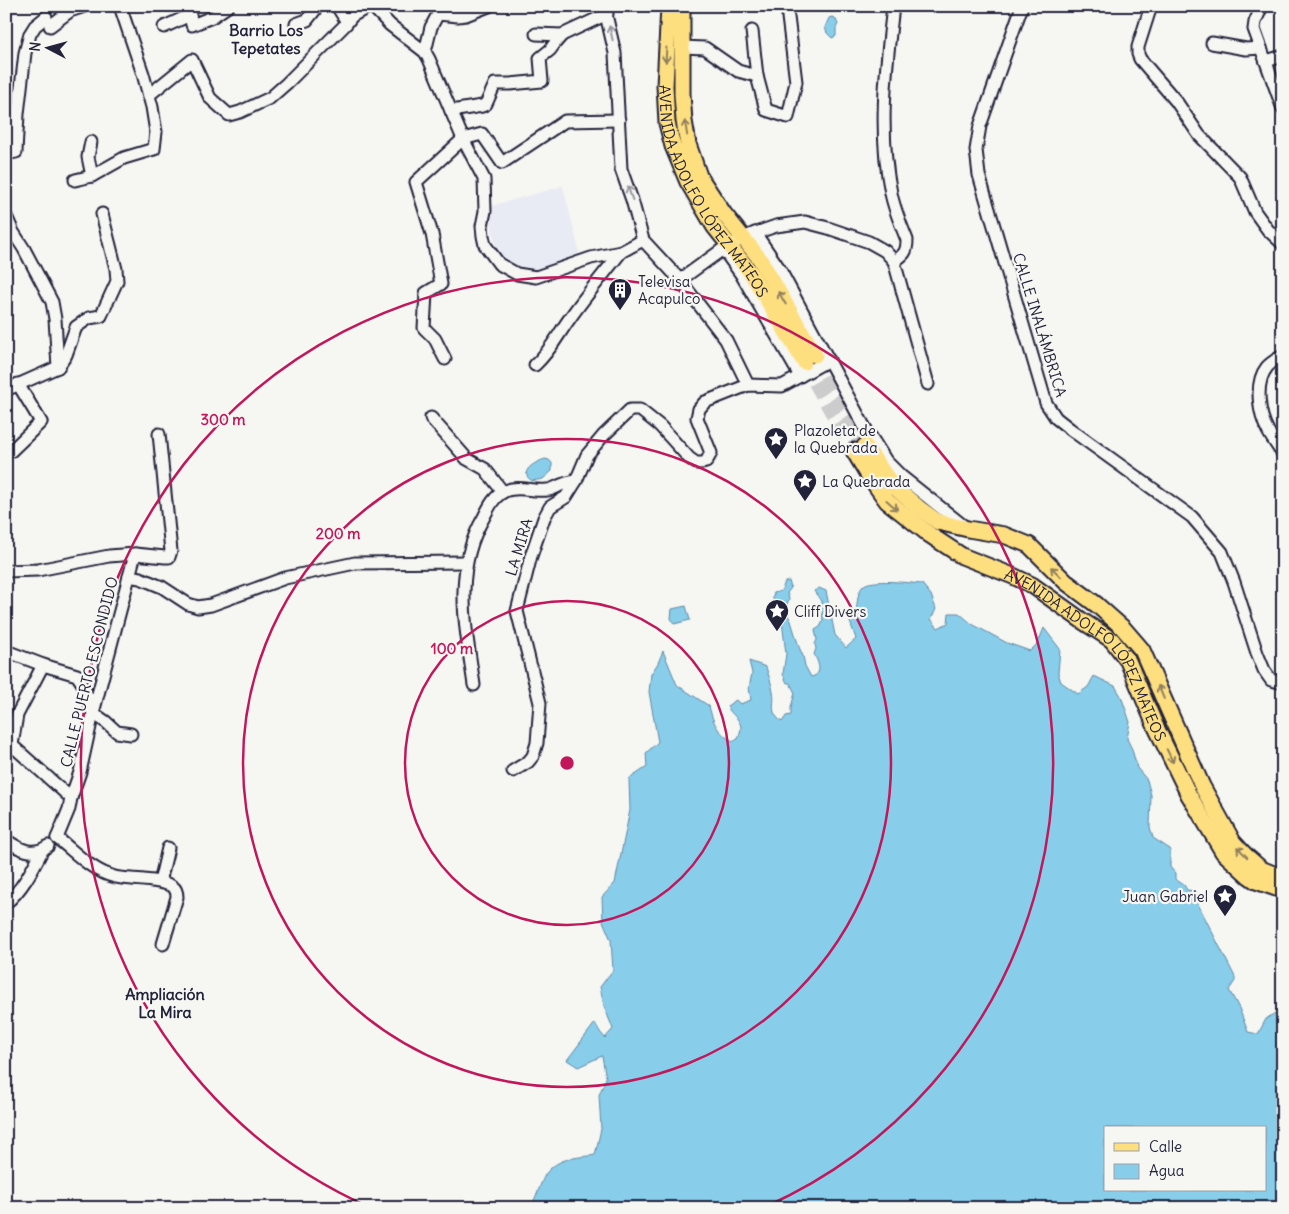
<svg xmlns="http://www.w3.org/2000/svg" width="1289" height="1214" viewBox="0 0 1289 1214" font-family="Delius,sans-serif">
<rect width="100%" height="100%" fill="#f6f6f2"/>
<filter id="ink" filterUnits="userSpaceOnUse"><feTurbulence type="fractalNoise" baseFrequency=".02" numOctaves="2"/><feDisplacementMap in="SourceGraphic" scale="10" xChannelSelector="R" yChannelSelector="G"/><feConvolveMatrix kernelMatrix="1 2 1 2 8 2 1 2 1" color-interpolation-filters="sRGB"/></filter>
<g filter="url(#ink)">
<!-- built -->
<path fill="#e9ebf4" d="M 563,186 L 581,259 L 539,270 L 509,264 L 497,253 L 492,229 L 491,206 Z"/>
<!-- water -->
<g fill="#88cdea" stroke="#5f89a4" fill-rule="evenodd">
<path d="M 832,17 L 835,18 L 838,24 L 836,28 L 836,36 L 832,38 L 827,33 L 825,27 L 829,18 Z"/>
<path d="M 545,459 L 549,460 L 552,463 L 552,471 L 543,479 L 532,481 C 517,471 536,462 545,459 Z"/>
<path d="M 789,581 L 791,588 L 787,593 L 789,599 L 785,609 L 791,621 L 799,647 L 803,656 L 805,666 L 811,677 C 824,674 818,662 814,654 L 816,649 L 815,644 L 817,640 L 815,630 L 820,627 L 823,621 L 821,601 L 814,591 L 819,588 L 826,591 L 835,635 L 846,648 L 856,639 L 849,619 L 855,616 C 858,606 856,594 863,586 C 870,578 911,583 922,584 L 931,595 L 936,609 L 931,619 L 938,628 L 948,623 L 949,613 L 959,613 L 972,624 L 1007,643 L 1030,651 L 1038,643 L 1044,628 L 1060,649 L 1058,673 L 1061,682 L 1078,694 L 1088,687 L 1094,676 L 1115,686 L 1121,696 L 1130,722 L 1127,739 L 1132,749 L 1137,768 L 1147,780 L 1151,795 L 1150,827 L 1153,838 L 1170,849 L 1170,867 L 1175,873 L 1175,879 L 1184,885 L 1187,890 L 1195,891 L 1197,894 L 1198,904 L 1202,912 L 1235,977 L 1235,981 L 1229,990 L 1239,1008 L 1248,1032 L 1258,1034 L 1266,1019 L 1275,1013 L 1279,1019 L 1283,1020 L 1283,1208 L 529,1208 C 537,1198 539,1186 545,1175 C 557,1157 576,1158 595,1155 L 601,1129 L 599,1095 L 606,1078 L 602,1056 L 578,1067 L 567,1060 L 595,1023 L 600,1032 L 605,1038 L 613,1029 L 604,1006 L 600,987 L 613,970 L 611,940 L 603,921 L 602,897 L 615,883 L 630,810 L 629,779 L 647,767 L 646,753 L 658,742 L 649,692 L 651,674 L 658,663 L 663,651 L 677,685 L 709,706 C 713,722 717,733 733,741 L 738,739 C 739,736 741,730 741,727 C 740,718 730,714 727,706 L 736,700 L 740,704 L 751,700 L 749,688 L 752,673 L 749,661 L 766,667 C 768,675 772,683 773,692 C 776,705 768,711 782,722 L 786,716 L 791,715 L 791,707 L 795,693 L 790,683 L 787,683 L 783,674 L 786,654 L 780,605 L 772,598 L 774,593 L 781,591 L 785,582 ZM 1105,1128 L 1265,1128 L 1265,1190 L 1105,1190 Z"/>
<path d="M 686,606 L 690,620 L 674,624 L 671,618 L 672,609 Z"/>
</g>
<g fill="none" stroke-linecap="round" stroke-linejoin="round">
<!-- major-tunnel -->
<g stroke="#cccccd" stroke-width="15" stroke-dasharray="15 8" stroke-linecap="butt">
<path d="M 815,355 L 865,446"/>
<path d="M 804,362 L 854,451"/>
</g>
<!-- minor casing -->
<g stroke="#22223b" stroke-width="15">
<g id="minor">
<path d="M 337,6 L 347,22"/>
<path d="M 372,6 L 390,25 L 425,52 L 429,59 L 463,139 L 484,179 L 485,211 L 482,226 L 483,236 L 485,245 L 499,264 L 517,274 L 536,277 L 591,258 L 621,252 L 643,240"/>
<path d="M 604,6 L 615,53 L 621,169 L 632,200 L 643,240 L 680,280 L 726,340 L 748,385"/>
<path d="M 893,6 C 886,68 878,131 891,193 C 894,209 901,225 907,240 C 907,252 904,255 894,261"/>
<path d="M 1022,6 L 980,126 L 976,150 L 979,175 L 1046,403 L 1056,418 L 1070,429 L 1192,517 L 1222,552 L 1234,582 L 1257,653 L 1264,670 L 1271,680 L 1283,683"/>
<path d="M 1151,6 L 1138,47 L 1138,54 L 1140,59 L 1176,101 L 1199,135 L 1240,177 L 1255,212 L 1268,230 L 1283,244"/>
<path d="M 1262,6 L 1255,22 L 1254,29 L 1283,109"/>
<path d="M 438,14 L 458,16 L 466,15 L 489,6"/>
<path d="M 296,24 L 307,20 L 318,6"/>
<path d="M 50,26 L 70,11 L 85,6"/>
<path d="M 164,27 L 190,15 L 192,25 L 212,17 L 228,6"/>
<path d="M 536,34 L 562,35 L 607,14"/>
<path d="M 1212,43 L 1246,49 L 1261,48"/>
<path d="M 682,47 L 705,48 L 738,71 L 757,76 L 752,31"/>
<path d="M 425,52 L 431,27 L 438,14 L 438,6"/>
<path d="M 1266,61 L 1283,56"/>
<path d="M 757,76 L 766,110 L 788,117 L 796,82 L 788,17"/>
<path d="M 149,95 L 192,60 L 210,98 L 229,115 L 240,112 L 270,98 L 287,83 L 346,24 L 352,16 L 370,6"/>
<path d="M 451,111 L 482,106 L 486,104 L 495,84 L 510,84 L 542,81 L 540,58 L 550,50 L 555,43 L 562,35"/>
<path d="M 91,142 L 88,157 L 92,176 L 124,158 L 154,149 L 156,132 L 152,107 L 143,74 L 120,6"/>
<path d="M 6,154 L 16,152 L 18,114 L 25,53 L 30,34 L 35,26 L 46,17"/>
<path d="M 75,180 L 92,176"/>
<path d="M 6,216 L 13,232 L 24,249 L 52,302 L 55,319 L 58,367"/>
<path d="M 755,233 L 779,268 L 864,426 L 886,461 L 901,476 L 965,527"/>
<path d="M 750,235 L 776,226 L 805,222 L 828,228 L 869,242 L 885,251 L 894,261 L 928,384"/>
<path d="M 723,249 L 741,274 L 800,376"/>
<path d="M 680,280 L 723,249 L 736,242"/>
<path d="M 1283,356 C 1277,359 1271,362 1267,367 C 1254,383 1259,415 1268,431 C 1272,439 1278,447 1283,454"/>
<path d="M 445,359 L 435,339 L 424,328 L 426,293 L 441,284 L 432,234 L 416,182 L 463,139 L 482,134 L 502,163 L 565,121 L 619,120"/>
<path d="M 535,365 C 552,349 557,336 570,318 C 586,295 604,274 621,252"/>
<path d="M 58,367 L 66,355 L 76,327 L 89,318 L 101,316 L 117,281 L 116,269 L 102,214"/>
<path d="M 6,390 L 58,367"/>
<path d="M 431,418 L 467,459 L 485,469 L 503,492"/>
<path d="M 11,451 L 41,422 L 18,384"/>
<path d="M 6,571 L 38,570 L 109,556 L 135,554 L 165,557 L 169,557 L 171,551 L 159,434"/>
<path d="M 129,576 L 140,578 L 162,587 L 188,604 L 198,607 L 211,605 L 285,578 L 355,563 L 466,562"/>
<path d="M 6,651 L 43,665 L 77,675 L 83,684 L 93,713 L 106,722 L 117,732 L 131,734"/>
<path d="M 474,685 C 466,628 452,571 484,517 C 489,507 494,496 505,491 C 518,485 533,492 547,490 C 552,490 556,487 561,485 C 566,483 571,482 576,481"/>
<path d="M 6,740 L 71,798 L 69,809 L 57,838"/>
<path d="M 6,753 L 12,745 L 17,715 L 43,665"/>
<path d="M 513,771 L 528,762 L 533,756 L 537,743 L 540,703 L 517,611 L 531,556 L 544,518 L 550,507 L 566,497 L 576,481 L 587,455 L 603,436 L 630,410 L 640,410 L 660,426 L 689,458 L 696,463 L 702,463 L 706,462 L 711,453 L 697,418 L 699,409 L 705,402 L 748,385 L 782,386 L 829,360"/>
<path d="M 71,798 L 80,772 L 93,713 L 135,554"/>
<path d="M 57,838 C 75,852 93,872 115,877 C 128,880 164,879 173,887 C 176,889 177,894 177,897 L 163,944"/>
<path d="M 6,840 C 19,849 33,857 48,846"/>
<path d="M 160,882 L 168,848"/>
<path d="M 6,903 C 23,889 33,868 43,849"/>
</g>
</g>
<!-- major casing -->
<g stroke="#22223b" stroke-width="19">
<g id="major">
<path id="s1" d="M 669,6 L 665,86 L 667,123 L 673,146 L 688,182 L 714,226 L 751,273 L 804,362"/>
<path d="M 682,6 L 682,94 L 684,121 L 688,144 L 699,176 L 724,214 L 760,259 L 815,355"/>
<path d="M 865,446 L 893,486 L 919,508 L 938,522 L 968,529 L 1004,535 L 1029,545 L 1066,582 L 1097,605 L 1123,628 L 1142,650 L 1202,786 L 1233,842 L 1246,856 L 1261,869 L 1283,878"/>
<path id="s2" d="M 854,451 L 869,476 L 887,501 L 930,535 L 962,556 L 1013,576 L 1032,585 L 1084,622 L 1112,640 L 1128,661 L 1155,725 L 1189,795 L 1223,852 L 1249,876 L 1256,881 L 1276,888 L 1283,890"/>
</g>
</g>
<!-- minor -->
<use href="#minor" stroke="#f6f6f2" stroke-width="11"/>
<!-- major -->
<use href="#major" stroke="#fedf80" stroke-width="15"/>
</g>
<!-- one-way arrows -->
<defs><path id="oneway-shaft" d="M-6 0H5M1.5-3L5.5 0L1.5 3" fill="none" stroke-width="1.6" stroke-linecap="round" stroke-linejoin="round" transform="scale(1.25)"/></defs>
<g stroke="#9797a0">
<use href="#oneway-shaft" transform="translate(611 33) rotate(-103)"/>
<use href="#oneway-shaft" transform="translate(630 193) rotate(-109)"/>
</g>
<g stroke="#90805e">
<use href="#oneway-shaft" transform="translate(666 55) rotate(93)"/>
<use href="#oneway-shaft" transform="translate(686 128) rotate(-99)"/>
<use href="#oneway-shaft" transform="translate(782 298) rotate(-120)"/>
<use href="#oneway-shaft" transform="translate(892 505) rotate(42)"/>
<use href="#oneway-shaft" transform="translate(1056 572) rotate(-135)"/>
<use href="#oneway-shaft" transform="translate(1161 692) rotate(-113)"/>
<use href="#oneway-shaft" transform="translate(1170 756) rotate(64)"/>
<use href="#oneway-shaft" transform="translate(1242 852) rotate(-135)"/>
</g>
</g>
<!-- distance rings -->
<g fill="none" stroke="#c2185b" stroke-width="2.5">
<circle cx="567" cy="763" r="162"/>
<circle cx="567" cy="763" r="324"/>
<path d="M369 1207A486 486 0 1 1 765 1207"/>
</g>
<!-- icons -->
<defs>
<g id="building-pin" transform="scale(1.25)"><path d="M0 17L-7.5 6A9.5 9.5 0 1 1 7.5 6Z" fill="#22223b" stroke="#f6f6f2"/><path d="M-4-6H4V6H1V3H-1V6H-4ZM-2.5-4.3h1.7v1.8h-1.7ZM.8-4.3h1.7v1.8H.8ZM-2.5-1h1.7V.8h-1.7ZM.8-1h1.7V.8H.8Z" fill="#fff"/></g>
<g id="sight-pin" transform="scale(1.25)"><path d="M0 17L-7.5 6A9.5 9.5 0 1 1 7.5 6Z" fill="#22223b" stroke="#f6f6f2"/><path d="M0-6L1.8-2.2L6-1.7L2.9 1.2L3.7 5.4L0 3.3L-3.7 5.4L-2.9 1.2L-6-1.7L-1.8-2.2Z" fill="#fff"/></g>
</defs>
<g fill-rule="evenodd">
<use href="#building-pin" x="620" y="290"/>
<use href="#sight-pin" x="776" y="439"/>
<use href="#sight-pin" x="805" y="481"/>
<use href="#sight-pin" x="777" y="611"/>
<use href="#sight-pin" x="1225" y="896"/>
</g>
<g text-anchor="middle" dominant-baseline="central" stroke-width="4.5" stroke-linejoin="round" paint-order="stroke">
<!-- street labels -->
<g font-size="15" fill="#22223b" stroke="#f6f6f2">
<text stroke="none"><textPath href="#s1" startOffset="198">AVENIDA ADOLFO LÓPEZ MATEOS</textPath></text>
<text transform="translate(1040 325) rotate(73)">CALLE INALÁMBRICA</text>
<text transform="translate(519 547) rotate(-73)">LA MIRA</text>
<text stroke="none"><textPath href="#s2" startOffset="319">AVENIDA ADOLFO LÓPEZ MATEOS</textPath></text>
<text transform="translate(89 672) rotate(-76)">CALLE PUERTO ESCONDIDO</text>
</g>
<!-- poi labels -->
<g font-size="15" fill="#22223b" stroke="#f6f6f2" text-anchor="start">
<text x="638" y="281">Televisa<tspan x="638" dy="17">Acapulco</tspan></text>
<text x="794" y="430">Plazoleta de<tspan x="794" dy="17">la Quebrada</tspan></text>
<text x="822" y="481">La Quebrada</text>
<text x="794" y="611">Cliff Divers</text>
<text x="1208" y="896" text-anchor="end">Juan Gabriel</text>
</g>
<!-- neighbourhood labels -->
<g font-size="16" font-weight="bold" fill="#22223b" stroke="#f6f6f2">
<text x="266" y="30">Barrio Los<tspan x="266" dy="18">Tepetates</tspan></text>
<text x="165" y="994">Ampliación<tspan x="165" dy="18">La Mira</tspan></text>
</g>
</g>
<circle cx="567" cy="763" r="8" fill="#c2185b" stroke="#f6f6f2" stroke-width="2.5"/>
<g font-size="15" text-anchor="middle" font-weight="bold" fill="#c2185b" stroke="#f6f6f2" stroke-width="4.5" stroke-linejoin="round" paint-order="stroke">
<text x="223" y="425">300 m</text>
<text x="338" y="539">200 m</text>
<text x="452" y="654">100 m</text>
</g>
<!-- margin -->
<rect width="1289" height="1214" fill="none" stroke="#f6f6f2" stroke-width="25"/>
<rect x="12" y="12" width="1264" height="1189" fill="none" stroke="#22223b" stroke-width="2" filter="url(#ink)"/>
<!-- legend -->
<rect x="1104" y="1126" width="162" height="65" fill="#f6f6f2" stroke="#a1a1a9"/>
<rect x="1114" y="1143" width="25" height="8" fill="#fedf80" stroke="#a1a1a9"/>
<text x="1149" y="1152" font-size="15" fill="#22223b">Calle</text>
<rect x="1114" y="1164" width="25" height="15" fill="#88cdea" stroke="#a1a1a9"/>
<text x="1149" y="1176" font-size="15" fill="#22223b">Agua</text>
<!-- north arrow -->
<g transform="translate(48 48) rotate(276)" stroke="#f6f6f2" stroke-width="4" paint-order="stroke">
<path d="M0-4L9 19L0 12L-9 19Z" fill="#22223b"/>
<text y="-8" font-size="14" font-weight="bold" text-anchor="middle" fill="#22223b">N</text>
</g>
</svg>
